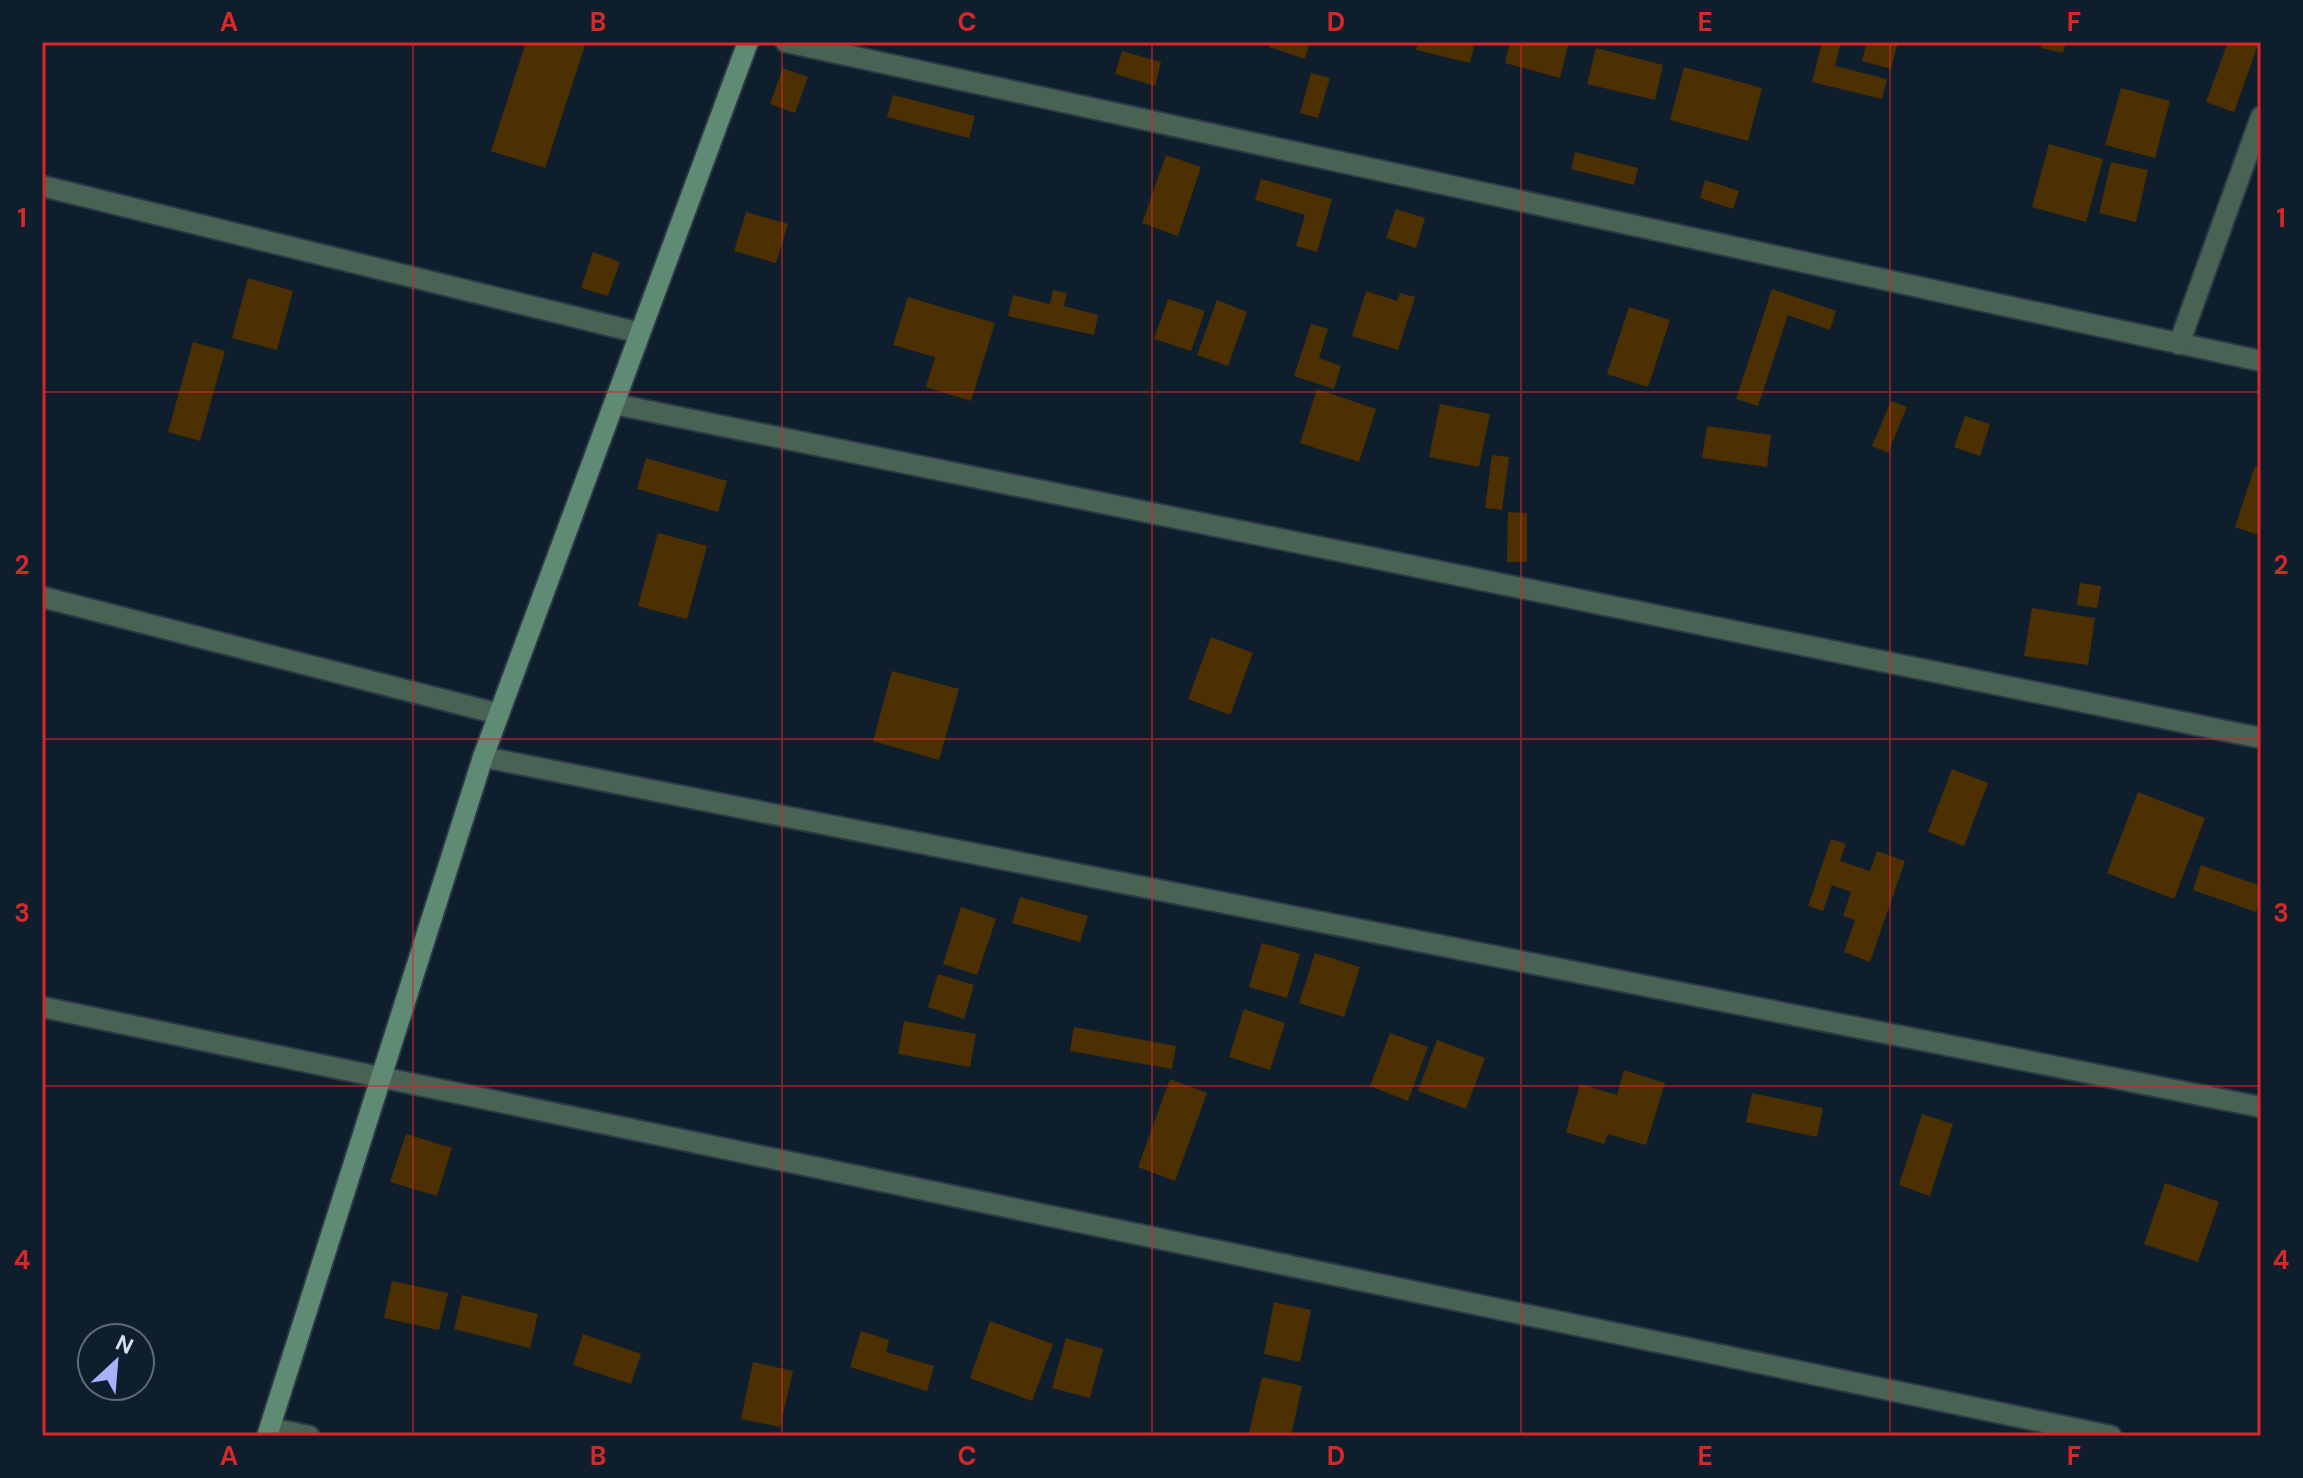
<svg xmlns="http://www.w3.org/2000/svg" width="2303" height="1478" viewBox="0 0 2303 1478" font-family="'DM Sans',sans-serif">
<rect width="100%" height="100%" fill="#0f1e2c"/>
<!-- building -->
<g fill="#4d3001">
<path d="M 526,42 L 586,42 L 545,168 L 491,151 Z"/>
<path d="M 1270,42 L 1310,42 L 1305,59 L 1269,47 Z"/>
<path d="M 1418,42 L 1475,42 L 1470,63 L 1416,50 Z"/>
<path d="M 1510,42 L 1569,42 L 1560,78 L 1505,63 Z"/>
<path d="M 1822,42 L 1841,42 L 1835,66 L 1887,79 L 1882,99 L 1812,82 Z"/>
<path d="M 1867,42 L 1898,42 L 1891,69 L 1862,61 Z"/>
<path d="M 2042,42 L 2066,42 L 2063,53 L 2041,48 Z"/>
<path d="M 2228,42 L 2259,42 L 2234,112 L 2206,102 Z"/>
<path d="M 1596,48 L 1663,65 L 1655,100 L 1587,84 Z"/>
<path d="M 1122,51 L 1161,62 L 1155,86 L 1115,74 Z"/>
<path d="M 1684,67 L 1762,88 L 1748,141 L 1670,120 Z"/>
<path d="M 783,68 L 808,77 L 795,113 L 770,104 Z"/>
<path d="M 1311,73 L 1330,78 L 1318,118 L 1300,113 Z"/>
<path d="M 2121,88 L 2170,101 L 2155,158 L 2105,145 Z"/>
<path d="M 893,95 L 975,116 L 969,138 L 887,117 Z"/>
<path d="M 2049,144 L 2103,159 L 2086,222 L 2032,207 Z"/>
<path d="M 1575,152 L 1638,168 L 1634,185 L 1571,169 Z"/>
<path d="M 1166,155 L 1201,167 L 1178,236 L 1142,223 Z"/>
<path d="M 2111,162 L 2148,170 L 2136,222 L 2099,213 Z"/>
<path d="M 1261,179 L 1332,199 L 1317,252 L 1296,246 L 1305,215 L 1255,200 Z"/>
<path d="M 1705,180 L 1739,191 L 1733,209 L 1700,198 Z"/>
<path d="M 1396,209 L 1425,218 L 1416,248 L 1386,238 Z"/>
<path d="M 746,212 L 788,224 L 776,263 L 734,251 Z"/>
<path d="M 593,252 L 620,262 L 608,296 L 581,288 Z"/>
<path d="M 248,278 L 293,291 L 277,350 L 232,338 Z"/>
<path d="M 1772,289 L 1836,311 L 1830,330 L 1788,315 L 1758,406 L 1736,399 Z"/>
<path d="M 1053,290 L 1067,293 L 1064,306 L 1098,315 L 1094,335 L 1008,316 L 1013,295 L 1050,304 Z"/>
<path d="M 1366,291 L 1397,301 L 1400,293 L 1415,297 L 1398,350 L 1352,336 Z"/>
<path d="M 908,297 L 995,323 L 971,401 L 926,387 L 935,357 L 893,345 Z"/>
<path d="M 1168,299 L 1205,311 L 1191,351 L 1154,339 Z"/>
<path d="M 1217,300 L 1247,312 L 1228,366 L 1197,355 Z"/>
<path d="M 1629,307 L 1670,320 L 1648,387 L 1607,374 Z"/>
<path d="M 1311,324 L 1328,329 L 1319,358 L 1341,366 L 1334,389 L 1294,376 Z"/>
<path d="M 193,342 L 225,351 L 200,441 L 168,432 Z"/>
<path d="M 1317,389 L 1376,409 L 1359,462 L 1300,443 Z"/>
<path d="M 1891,401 L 1907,407 L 1888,453 L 1872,446 Z"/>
<path d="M 1440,404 L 1490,414 L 1479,467 L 1429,457 Z"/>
<path d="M 1965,416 L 1990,424 L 1980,456 L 1954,447 Z"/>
<path d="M 1707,426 L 1771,435 L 1767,467 L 1702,458 Z"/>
<path d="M 1492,455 L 1509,457 L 1502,510 L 1485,508 Z"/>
<path d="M 646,458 L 727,481 L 718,512 L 637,489 Z"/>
<path d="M 2255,466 L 2261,468 L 2261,536 L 2235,527 Z"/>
<path d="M 1508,512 L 1527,513 L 1527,562 L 1507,562 Z"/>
<path d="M 658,533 L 707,546 L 687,619 L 638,606 Z"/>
<path d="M 2080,583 L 2101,586 L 2097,608 L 2077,605 Z"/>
<path d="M 2032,608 L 2095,618 L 2088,665 L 2024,656 Z"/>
<path d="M 1211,637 L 1253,653 L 1230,715 L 1188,699 Z"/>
<path d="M 892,671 L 959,689 L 939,760 L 873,741 Z"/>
<path d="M 1952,769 L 1988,783 L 1964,846 L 1928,832 Z"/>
<path d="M 2138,792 L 2205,818 L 2174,899 L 2107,873 Z"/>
<path d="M 1831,839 L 1846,844 L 1840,861 L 1870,871 L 1877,851 L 1905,861 L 1870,962 L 1844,952 L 1855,920 L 1843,916 L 1851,892 L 1832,885 L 1823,911 L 1808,906 Z"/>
<path d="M 2201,865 L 2261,886 L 2261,899 L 2256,912 L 2193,890 Z"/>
<path d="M 1020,897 L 1088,916 L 1080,942 L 1012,923 Z"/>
<path d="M 961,907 L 996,919 L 977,975 L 943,964 Z"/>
<path d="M 1262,943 L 1300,954 L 1287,998 L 1249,987 Z"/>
<path d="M 1315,953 L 1360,967 L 1344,1017 L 1299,1003 Z"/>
<path d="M 938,974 L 974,985 L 964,1019 L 928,1007 Z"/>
<path d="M 1244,1009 L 1285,1023 L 1270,1070 L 1229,1057 Z"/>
<path d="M 904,1021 L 976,1034 L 970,1067 L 898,1054 Z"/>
<path d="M 1074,1027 L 1176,1046 L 1172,1069 L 1070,1051 Z"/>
<path d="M 1390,1033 L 1428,1047 L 1408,1101 L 1370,1086 Z"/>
<path d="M 1437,1040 L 1485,1058 L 1466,1109 L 1418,1091 Z"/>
<path d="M 1624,1070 L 1665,1083 L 1646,1145 L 1608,1134 L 1604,1144 L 1566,1132 L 1580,1084 L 1617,1095 Z"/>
<path d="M 1170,1079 L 1207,1093 L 1175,1181 L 1138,1167 Z"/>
<path d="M 1752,1093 L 1823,1108 L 1817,1137 L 1746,1122 Z"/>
<path d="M 1922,1114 L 1953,1124 L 1930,1196 L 1899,1185 Z"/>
<path d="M 406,1134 L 452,1148 L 437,1196 L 390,1182 Z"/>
<path d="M 2165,1183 L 2219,1202 L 2198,1262 L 2144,1244 Z"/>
<path d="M 392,1281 L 448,1293 L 439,1330 L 384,1318 Z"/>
<path d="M 462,1295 L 538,1314 L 530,1348 L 454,1329 Z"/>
<path d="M 1274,1302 L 1311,1310 L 1300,1362 L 1264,1354 Z"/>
<path d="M 990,1321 L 1053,1344 L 1032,1401 L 970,1378 Z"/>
<path d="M 861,1331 L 889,1340 L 886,1352 L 934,1366 L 927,1391 L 850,1367 Z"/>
<path d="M 583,1334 L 641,1354 L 631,1384 L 573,1365 Z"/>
<path d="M 1066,1338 L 1103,1349 L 1090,1398 L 1052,1388 Z"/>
<path d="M 753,1362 L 793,1371 L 780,1427 L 741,1419 Z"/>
<path d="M 1262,1377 L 1302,1386 L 1291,1436 L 1249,1433 Z"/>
</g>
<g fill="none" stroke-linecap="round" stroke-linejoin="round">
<!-- minor casing -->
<g stroke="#2b3946" stroke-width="24">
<g id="minor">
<path d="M 786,42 L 2261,361"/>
<path d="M 42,186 L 640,333"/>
<path d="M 2179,344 L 2261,117"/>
<path d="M 614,404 L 2261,738"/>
<path d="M 42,597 L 499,714"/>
<path d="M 483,757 L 2261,1107"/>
<path d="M 42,1007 L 2111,1436"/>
<path d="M 270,1428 L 309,1436"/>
</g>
</g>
<!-- secondary casing -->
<g stroke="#2b3946" stroke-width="24">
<path id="secondary" d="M 267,1436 L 483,757 L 748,42"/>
</g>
<!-- minor -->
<use href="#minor" stroke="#486254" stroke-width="20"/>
<!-- secondary -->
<use href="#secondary" stroke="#5f8a73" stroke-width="20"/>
</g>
<!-- grid -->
<path fill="none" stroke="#d62828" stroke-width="2" stroke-opacity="0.55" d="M 413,42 L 413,1436M 782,42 L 782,1436M 1152,42 L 1152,1436M 1521,42 L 1521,1436M 1890,42 L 1890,1436M 42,392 L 2261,392M 42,739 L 2261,739M 42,1086 L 2261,1086"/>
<!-- border -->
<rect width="2303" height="1478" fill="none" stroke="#0f1e2c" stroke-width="88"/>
<!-- north arrow -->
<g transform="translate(116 1362) rotate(26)"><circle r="38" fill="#0f1e2c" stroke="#5e6b77" stroke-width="2"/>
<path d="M0-6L14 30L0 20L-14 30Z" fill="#a9b0fc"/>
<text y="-12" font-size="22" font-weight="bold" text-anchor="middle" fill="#d4dee8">N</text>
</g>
<rect x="44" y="44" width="2215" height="1390" fill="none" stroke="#d62828" stroke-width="3"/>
<g font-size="26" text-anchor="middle" font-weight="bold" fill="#d62828">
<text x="229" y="31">A</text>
<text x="598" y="31">B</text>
<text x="967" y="31">C</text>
<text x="1336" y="31">D</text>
<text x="1705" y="31">E</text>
<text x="2074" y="31">F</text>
<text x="22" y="227">1</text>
<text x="2281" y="227">1</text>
<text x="22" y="574">2</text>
<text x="2281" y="574">2</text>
<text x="22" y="922">3</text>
<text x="2281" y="922">3</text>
<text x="22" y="1269">4</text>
<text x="2281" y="1269">4</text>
<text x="229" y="1465">A</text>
<text x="598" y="1465">B</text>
<text x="967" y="1465">C</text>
<text x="1336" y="1465">D</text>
<text x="1705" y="1465">E</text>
<text x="2074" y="1465">F</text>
</g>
</svg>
